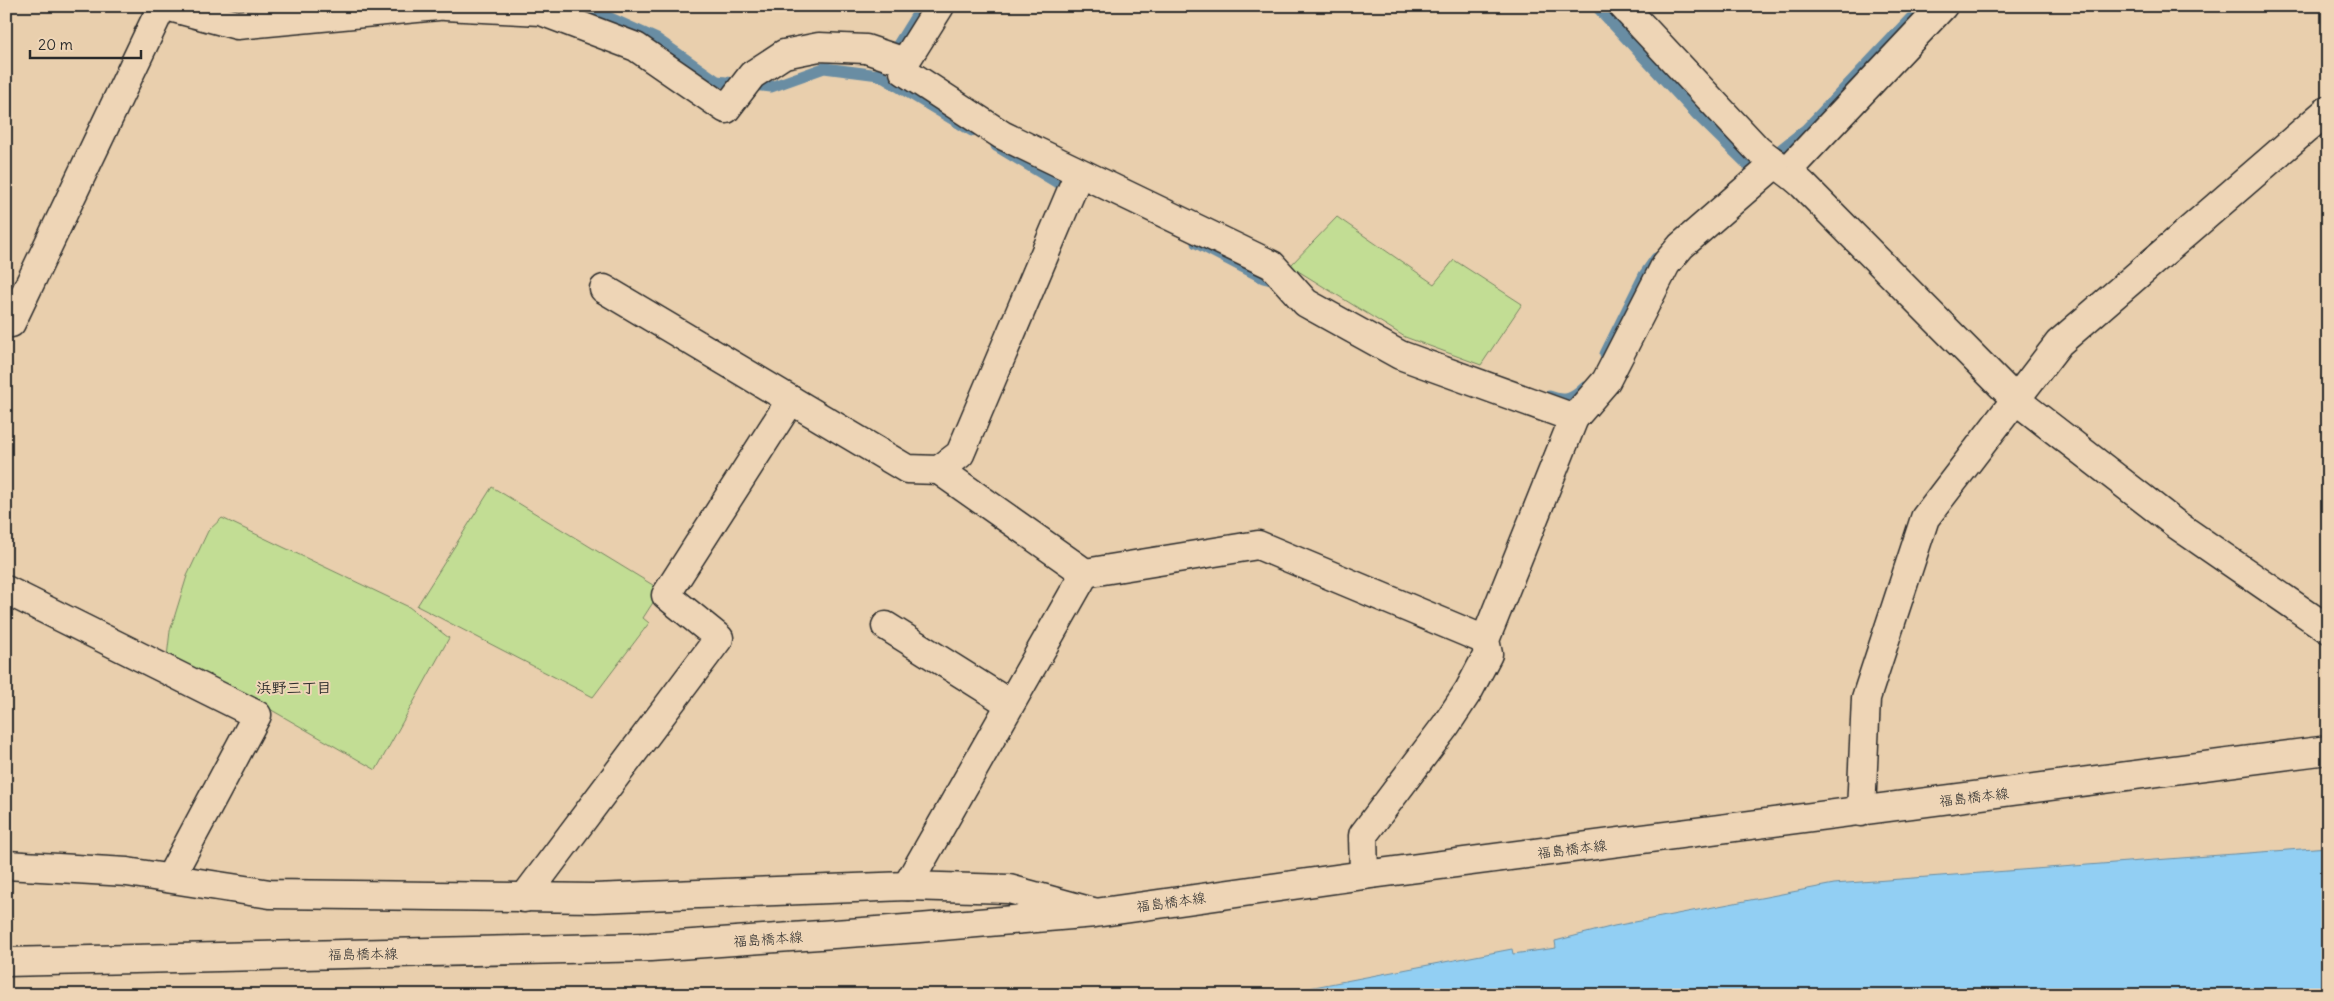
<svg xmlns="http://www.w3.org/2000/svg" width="2334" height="1001" viewBox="0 0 2334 1001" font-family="Delius,'Klee One',sans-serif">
<rect width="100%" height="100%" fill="#e9cfad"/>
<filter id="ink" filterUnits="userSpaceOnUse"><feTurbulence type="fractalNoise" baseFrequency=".02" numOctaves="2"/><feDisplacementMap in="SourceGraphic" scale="10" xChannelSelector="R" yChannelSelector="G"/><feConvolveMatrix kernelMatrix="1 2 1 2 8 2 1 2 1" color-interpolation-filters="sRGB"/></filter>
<g filter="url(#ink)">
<!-- green -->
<g fill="#c2dd94" stroke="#768460">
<path d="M 1337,217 L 1434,284 L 1454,260 L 1522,304 L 1481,365 L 1405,337 L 1290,266 Z"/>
<path d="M 492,487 L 661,590 L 643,618 L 649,623 L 593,697 L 417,606 Z"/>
<path d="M 222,518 L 409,607 L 449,638 L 376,770 L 268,708 L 167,657 L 170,631 L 187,576 L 208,531 Z"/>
</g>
<!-- water -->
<path fill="#92cff3" stroke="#698da3" d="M 2328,847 L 2328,995 L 1242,995 L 1309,988 L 1512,949 L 1513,954 L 1556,948 L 1555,941 L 1614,926 L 1834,884 Z"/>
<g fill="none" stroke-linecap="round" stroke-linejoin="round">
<!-- stream -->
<g stroke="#698da3" stroke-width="11">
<path d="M 584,6 L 657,39 L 717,81 L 771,87 L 824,68 L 879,75 L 922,6"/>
<path d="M 1596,6 L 1696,114 L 1754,171 L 1758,167"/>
<path d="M 879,75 L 972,131"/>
<path d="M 996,146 L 1056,182 L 1075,184"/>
<path d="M 1781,149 L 1806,129 L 1922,6"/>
<path d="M 1196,243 L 1263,278 L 1279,282"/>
<path d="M 1605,354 L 1644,275 L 1656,258"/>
<path d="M 1549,396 C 1565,402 1573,399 1585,387"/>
</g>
<!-- minor casing -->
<g stroke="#2b2b2b" stroke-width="31">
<g id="minor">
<path d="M 166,6 L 237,25 L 438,6"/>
<path d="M 445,6 L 541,11 L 636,47 L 726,109 L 752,75 L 784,54 L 819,47 L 866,49 L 905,62 L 904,71 L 1002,135 L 1272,265 L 1306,303 L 1400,355 L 1574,418"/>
<path d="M 1623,6 L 1758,150 C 1773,162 1789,172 1803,185 L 2016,400 L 2177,525 L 2328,629"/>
<path d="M 905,62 L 940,6"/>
<path d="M 1788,170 L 1943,6"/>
<path d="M 604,289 L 907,469 L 939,470 L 960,454 L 1079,173"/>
<path d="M 6,321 L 11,323 L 162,6"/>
<path d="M 939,470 L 1085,573 L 1258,545 L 1485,640"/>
<path d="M 6,590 L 257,715 L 170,878"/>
<path d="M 886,626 L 1010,704"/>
<path d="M 1861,812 L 1866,698 L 1925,518 L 2059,343 L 2328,110"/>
<path d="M 6,865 L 127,872 L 270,894 L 594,898 L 907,886 L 1009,889 L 1093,912"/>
<path d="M 1364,875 L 1363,835 L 1446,725 L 1469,690 L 1488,654 L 1485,640 L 1574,418 L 1606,381 L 1666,264 L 1681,246 L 1775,164"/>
<path d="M 907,886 L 1085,573"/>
<path d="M 524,898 L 719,638 L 666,595 L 791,400"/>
</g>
</g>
<!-- secondary casing -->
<g stroke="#2b2b2b" stroke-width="31">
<path id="secondary" d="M 6,962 L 650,947 L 919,928 L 1095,913 L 1364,875 L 2328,750"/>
</g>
<!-- minor -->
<use href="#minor" stroke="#eed5b6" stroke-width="28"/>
<!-- secondary -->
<use href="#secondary" stroke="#eed5b6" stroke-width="28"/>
</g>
</g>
<g text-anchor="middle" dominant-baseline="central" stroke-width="4" stroke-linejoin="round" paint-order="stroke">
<!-- street labels -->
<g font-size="14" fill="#2b2b2b" stroke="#eed5b6">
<text transform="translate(1974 797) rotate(-7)">福島橋本線</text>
<text transform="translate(1572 849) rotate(-7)">福島橋本線</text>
<text transform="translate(1171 902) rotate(-8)">福島橋本線</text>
<text transform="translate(768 939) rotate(-4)">福島橋本線</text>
<text transform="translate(363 954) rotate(-1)">福島橋本線</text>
</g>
<!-- neighbourhood labels -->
<g font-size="15" font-weight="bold" fill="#2b2b2b" stroke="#eed5b6">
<text x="294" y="687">浜野三丁目</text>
</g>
</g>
<!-- margin -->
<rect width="2334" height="1001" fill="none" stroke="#eed5b6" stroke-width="25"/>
<rect x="12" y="12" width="2309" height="976" fill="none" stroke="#2b2b2b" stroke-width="2" filter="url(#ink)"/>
<!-- scale -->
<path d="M30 50v8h111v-8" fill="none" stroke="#2b2b2b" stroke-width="2.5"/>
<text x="38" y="50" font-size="15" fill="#2b2b2b" stroke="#eed5b6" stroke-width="4" paint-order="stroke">20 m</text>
</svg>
